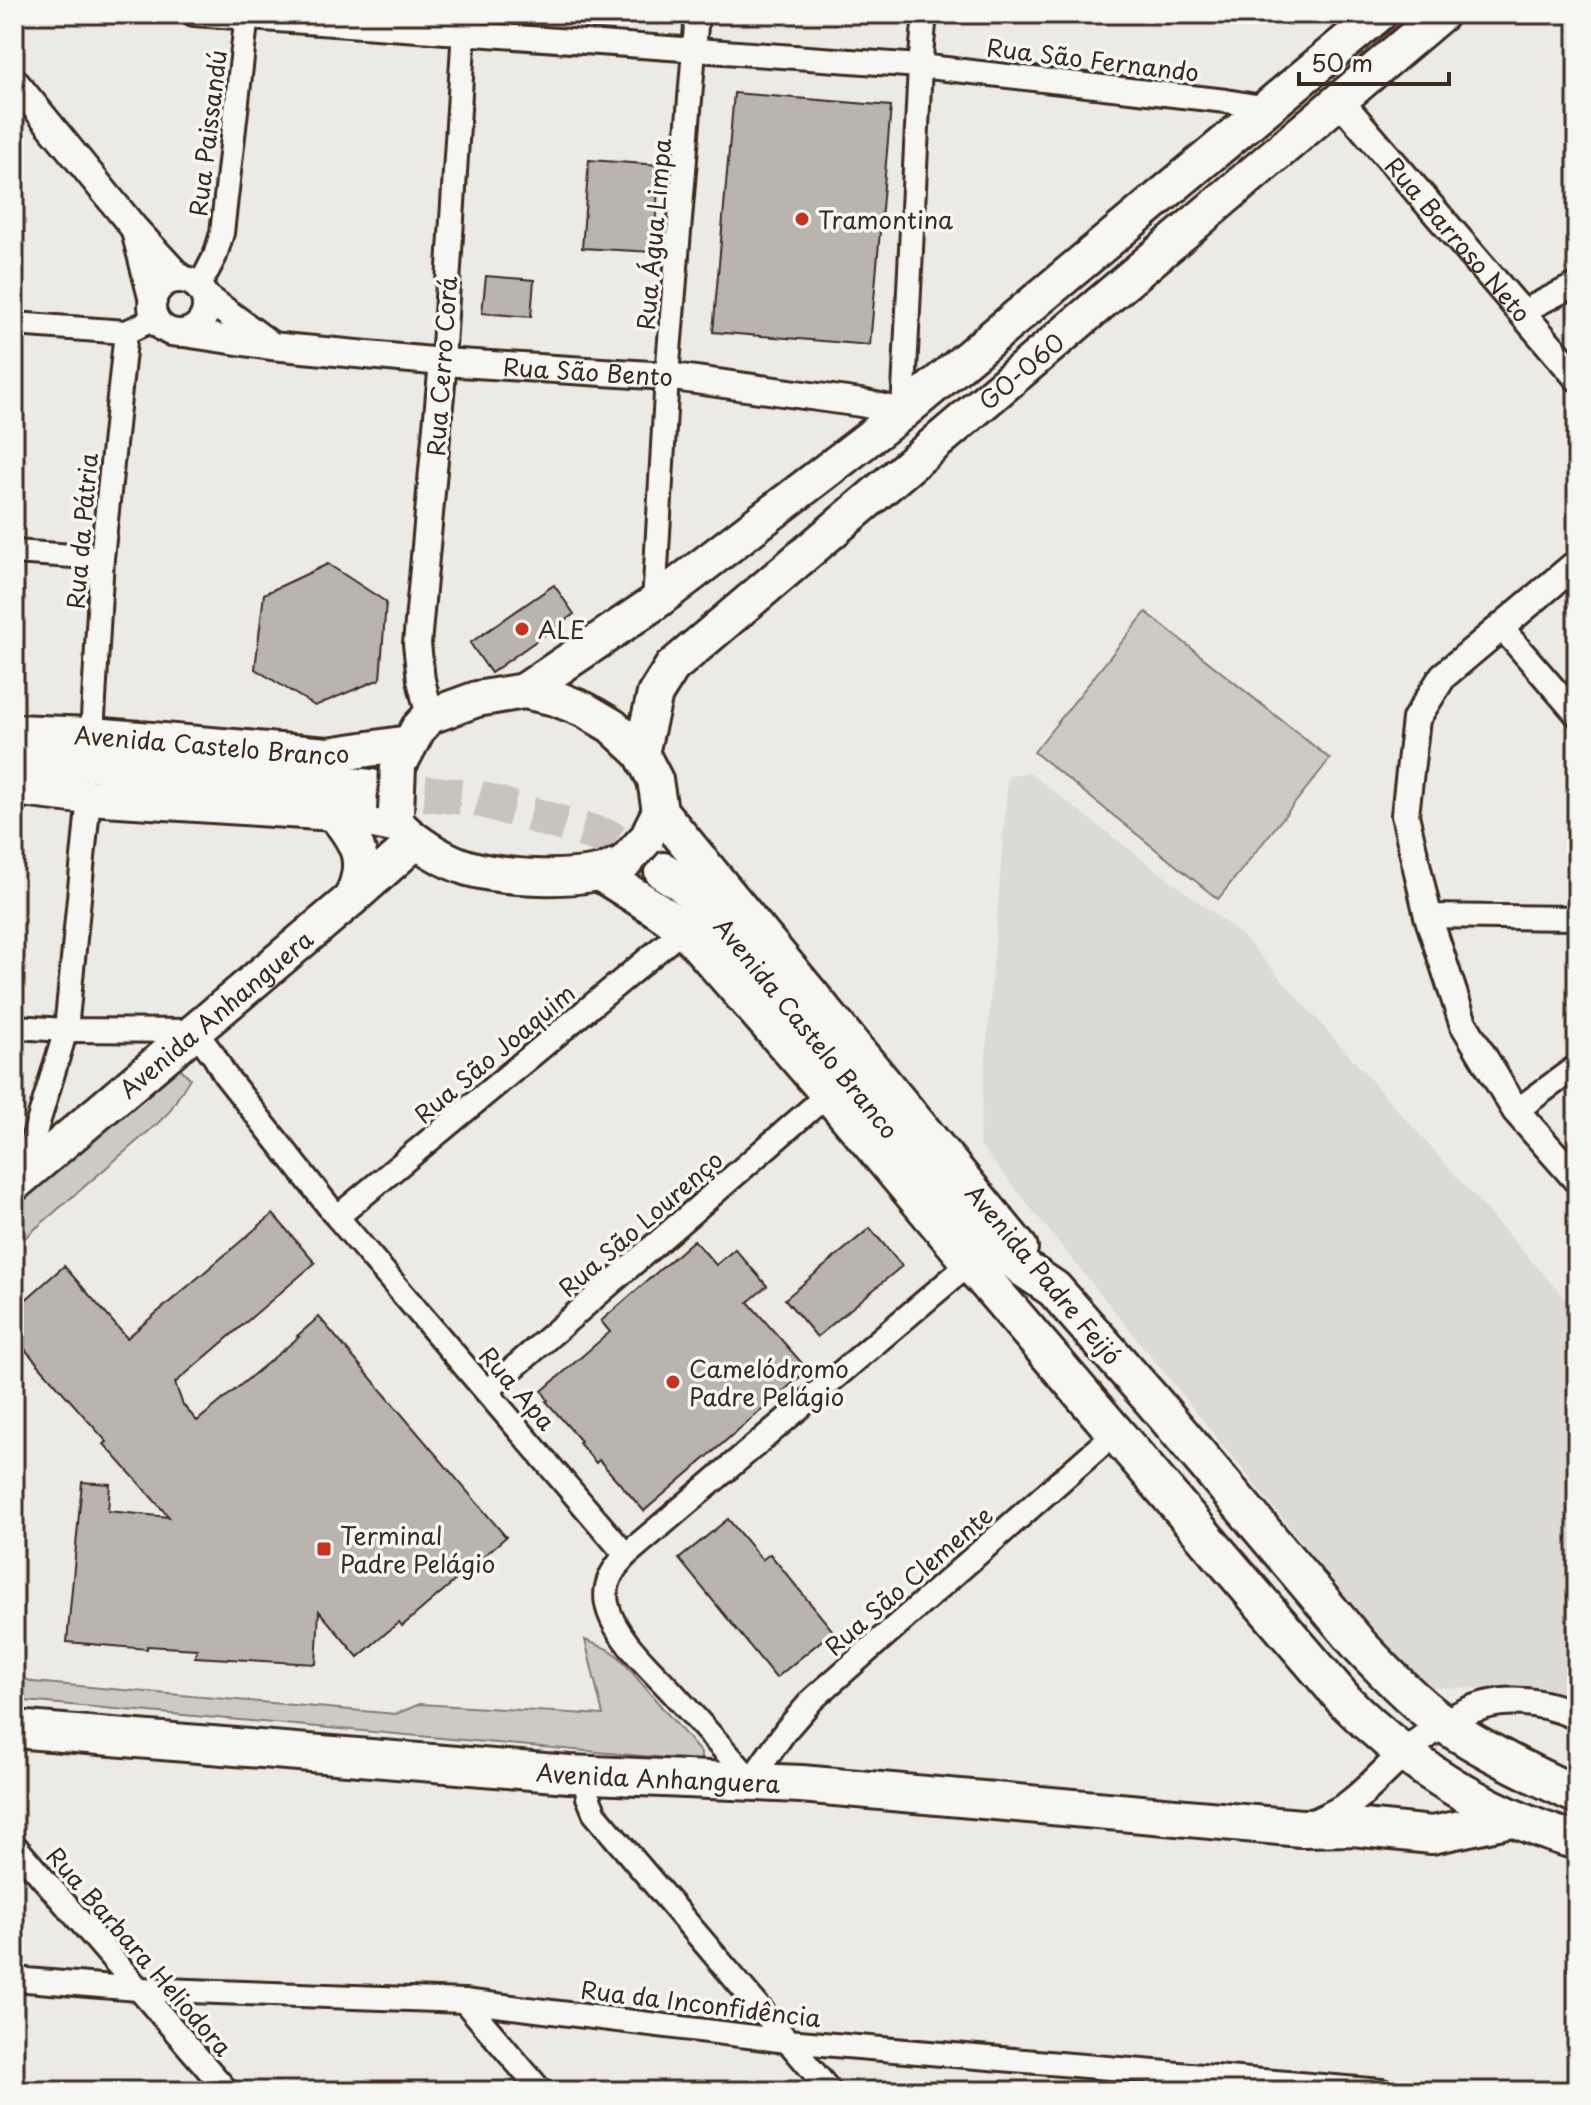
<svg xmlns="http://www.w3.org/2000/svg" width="1591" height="2105" viewBox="0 0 1591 2105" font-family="'Playpen Sans',sans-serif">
<rect width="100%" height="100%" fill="#ebeae5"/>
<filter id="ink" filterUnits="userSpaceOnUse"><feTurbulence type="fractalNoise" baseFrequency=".0125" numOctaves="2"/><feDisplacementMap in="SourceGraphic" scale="16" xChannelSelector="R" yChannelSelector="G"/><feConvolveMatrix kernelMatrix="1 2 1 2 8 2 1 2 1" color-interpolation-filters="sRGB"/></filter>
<g filter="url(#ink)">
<!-- built -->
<path fill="#dcdad4" d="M 1028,772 L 1242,935 L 1577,1312 L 1577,1699 L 1506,1689 L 1419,1687 L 979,1144 L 1008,776 Z"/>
<!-- green -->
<g fill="#cdcac4" stroke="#847a71" stroke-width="2">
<path d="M 1146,612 L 1330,759 L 1218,899 L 1034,752 Z"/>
<path d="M 178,1066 L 190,1078 L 169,1112 L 157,1124 L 14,1247 L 14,1205 Z"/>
<path d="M 585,1640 L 610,1650 L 620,1658 L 701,1753 L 701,1759 L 699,1761 L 14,1700 L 14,1675 L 33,1682 L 396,1714 L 420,1704 L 603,1715 Z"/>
</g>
<!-- building -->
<g fill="#bab4ae" stroke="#3b2a1e" stroke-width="2">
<path d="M 734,93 L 891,106 L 870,345 L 713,332 Z"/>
<path d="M 589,160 L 660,165 L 653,252 L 582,248 Z"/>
<path d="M 486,276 L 534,280 L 531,317 L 482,313 Z"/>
<path d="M 328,564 L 386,602 L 380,679 L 315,706 L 255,669 L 264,594 Z"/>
<path d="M 554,585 L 574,614 L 491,673 L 470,643 Z"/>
<path d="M 273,1214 L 315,1263 L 175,1383 L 183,1405 L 197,1421 L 299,1337 L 297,1336 L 319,1317 L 506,1537 L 402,1626 L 399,1622 L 358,1657 L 319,1611 L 316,1664 L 195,1657 L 197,1649 L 147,1646 L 147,1649 L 67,1642 L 82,1482 L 110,1484 L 108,1511 L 169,1517 L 104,1444 L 107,1442 L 14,1337 L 14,1310 L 64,1266 L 127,1338 Z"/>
<path d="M 870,1228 L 902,1266 L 817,1337 L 785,1299 Z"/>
<path d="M 694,1240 L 716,1265 L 735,1249 L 767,1286 L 748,1302 L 808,1370 L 644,1511 L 599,1460 L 596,1463 L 579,1443 L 581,1441 L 546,1401 L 548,1400 L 542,1391 L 610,1332 L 601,1321 Z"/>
<path d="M 728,1519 L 762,1560 L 770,1554 L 833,1631 L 776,1678 L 679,1559 Z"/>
</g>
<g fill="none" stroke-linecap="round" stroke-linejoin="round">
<!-- trunk-tunnel -->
<path stroke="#c8c4bd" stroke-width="36" stroke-dasharray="36 18" stroke-linecap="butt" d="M 371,788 L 476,798 L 610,838 L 662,870"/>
<!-- minor casing -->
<g stroke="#3b2a1e" stroke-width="28">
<g id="minor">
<path d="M 194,14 L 920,66 L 1226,101 L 1267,108"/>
<path d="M 199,287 L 215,256 L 222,233 L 247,14"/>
<path d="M 1522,312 L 1577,284"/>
<path d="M 14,324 L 126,332 L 155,319"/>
<path d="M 443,362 L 465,14"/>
<path d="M 903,412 L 920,66 L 925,14"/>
<path d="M 14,552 L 102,558"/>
<path d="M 654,603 L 667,376 L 697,14"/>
<path d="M 1501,627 L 1577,715"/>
<path d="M 92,735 L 102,558 L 126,332"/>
<path d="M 1428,916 L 1577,918"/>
<path d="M 14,1027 L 66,1030 L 195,1031 L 214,1056 L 225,1075 L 337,1217 L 626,1555"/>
<path d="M 1516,1111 L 1577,1066"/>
<path d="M 22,1176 L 66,1030 L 89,797"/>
<path d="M 337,1217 L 684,929"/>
<path d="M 970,1263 L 626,1555 C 613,1569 603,1584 607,1604 C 613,1636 652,1670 673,1693 C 699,1722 725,1751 751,1780 L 786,1730 L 813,1699 L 1115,1433"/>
<path d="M 487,1391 L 828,1094"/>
<path d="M 585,1775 L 588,1797 L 595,1814 L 830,2091"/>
<path d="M 14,1845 L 227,2091"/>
<path d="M 14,1979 L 138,1989 L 464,2001 L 787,2041 L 1382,2091"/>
<path d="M 464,2001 L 541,2091"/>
</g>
</g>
<!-- tertiary casing -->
<g stroke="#3b2a1e" stroke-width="32">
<g id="tertiary">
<path d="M 14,81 L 134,228 L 181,279"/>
<path id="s1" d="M 1340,101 L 1577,377"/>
<path d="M 135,231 L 153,301"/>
<circle cx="179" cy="306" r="27"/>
<path d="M 206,297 L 268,343"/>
<path id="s2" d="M 184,333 L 271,346 L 443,362 L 667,376 L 861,403 L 903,412"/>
<path d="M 1577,563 L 1443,676 L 1416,719 L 1405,815 L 1428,916 L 1463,1023 L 1516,1111 L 1577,1180"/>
<path d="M 430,716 L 421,680 L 417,644 L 443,362"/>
<path d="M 1311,1824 C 1324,1818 1337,1813 1349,1804 C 1369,1789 1385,1770 1403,1754 C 1459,1706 1506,1685 1577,1716"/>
</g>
</g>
<!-- primary casing -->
<g stroke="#3b2a1e" stroke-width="40">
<g id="primary">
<path d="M 524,691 L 654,603 L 903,412 L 1379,14"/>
<path id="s3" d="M 14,732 L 92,735 L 328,755 L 409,743"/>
<path id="s4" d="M 641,753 L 655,694 L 672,667 L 1441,14"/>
<path d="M 400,763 L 418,729 L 430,716 L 477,699 L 524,691 L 555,698 L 585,710 L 612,726 L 641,753 L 655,780 L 660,811 L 651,829"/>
<path d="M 14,788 L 89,797 L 334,813 L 399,826"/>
<path d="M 660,811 L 1020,1248"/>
<path d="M 334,813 C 359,843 369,862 351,899"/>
<path d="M 400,827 C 417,844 445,861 468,868 C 502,878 563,880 597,873 C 605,872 613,867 620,864"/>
<path d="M 599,873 L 659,911 L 684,929 L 828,1094 L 970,1263"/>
<path id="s5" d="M 14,1184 L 351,899 L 415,842"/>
</g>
</g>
<!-- trunk casing -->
<g stroke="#3b2a1e" stroke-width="42">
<g id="trunk">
<path d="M 14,755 L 371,788"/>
<path id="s6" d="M 663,871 L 682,883 L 713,912 L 911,1156 L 924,1175"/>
<path d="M 911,1156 L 998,1246 L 1023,1268 L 1054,1289 L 1152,1400 L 1361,1647 C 1387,1674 1414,1702 1444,1724 C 1486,1752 1532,1774 1577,1795"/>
<path d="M 970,1263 L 1346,1702 C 1410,1766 1489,1816 1577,1841"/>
<path id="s7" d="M 14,1729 L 569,1774 L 801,1784 L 1301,1828 L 1353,1827 L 1432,1835 L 1512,1818"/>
</g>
</g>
<!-- minor -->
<use href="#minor" stroke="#f6f6f2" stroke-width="22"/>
<!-- tertiary -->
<use href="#tertiary" stroke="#f6f6f2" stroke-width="26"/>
<!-- primary -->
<use href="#primary" stroke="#f6f6f2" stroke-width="34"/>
<!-- trunk -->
<use href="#trunk" stroke="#f6f6f2" stroke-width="36"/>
<!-- primary-bridge casing -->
<g stroke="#3b2a1e" stroke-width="40" stroke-linecap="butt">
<g id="primary-bridge">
<path d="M 396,811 L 398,767"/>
<path d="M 624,863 L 646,839"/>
</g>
</g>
<!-- primary-bridge -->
<use href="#primary-bridge" stroke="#f6f6f2" stroke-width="34"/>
</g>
</g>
<!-- markers -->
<g fill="#c8321e" stroke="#f6f6f2" stroke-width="3">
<circle cx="802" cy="219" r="8"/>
<circle cx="522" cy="629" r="8"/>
<circle cx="673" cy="1382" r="8"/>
<rect x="316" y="1541" width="16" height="16" rx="4"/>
</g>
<g text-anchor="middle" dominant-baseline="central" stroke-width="7" stroke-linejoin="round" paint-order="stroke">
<!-- street labels -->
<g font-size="24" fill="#3b2a1e" stroke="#f6f6f2">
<text transform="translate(1093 59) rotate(7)">Rua São Fernando</text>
<text transform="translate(207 133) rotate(-83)">Rua Paissandú</text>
<text transform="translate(653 234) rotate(-85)">Rua Água Limpa</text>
<text stroke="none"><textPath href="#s1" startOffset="182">Rua Barroso Neto</textPath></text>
<text transform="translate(441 366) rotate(-86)">Rua Cerro Corá</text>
<text stroke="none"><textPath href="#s4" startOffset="550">GO-060</textPath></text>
<text stroke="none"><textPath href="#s2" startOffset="406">Rua São Bento</textPath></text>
<text transform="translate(81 531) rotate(-85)">Rua da Pátria</text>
<text stroke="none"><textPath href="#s3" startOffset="198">Avenida Castelo Branco</textPath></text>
<text stroke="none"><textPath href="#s5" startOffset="264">Avenida Anhanguera</textPath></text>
<text stroke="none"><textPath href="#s6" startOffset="214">Avenida Castelo Branco</textPath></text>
<text transform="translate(494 1053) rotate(-40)">Rua São Joaquim</text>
<text transform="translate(640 1223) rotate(-41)">Rua São Lourenço</text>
<text transform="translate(1044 1274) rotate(50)">Avenida Padre Feijó</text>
<text transform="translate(518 1388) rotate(49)">Rua Apa</text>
<text transform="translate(908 1580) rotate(-41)">Rua São Clemente</text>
<text stroke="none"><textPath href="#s7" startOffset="646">Avenida Anhanguera</textPath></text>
<text transform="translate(140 1951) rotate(49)">Rua Barbara Heliodora</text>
<text transform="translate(701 2003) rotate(7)">Rua da Inconfidência</text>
</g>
<!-- poi labels -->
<g font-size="24" fill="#3b2a1e" stroke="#f6f6f2" text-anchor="start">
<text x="818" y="219">Tramontina</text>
<text x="538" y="629">ALE</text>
<text x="689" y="1368">Camelódromo<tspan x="689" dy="28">Padre Pelágio</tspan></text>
<text x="340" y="1535">Terminal<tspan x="340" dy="28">Padre Pelágio</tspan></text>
</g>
</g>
<!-- margin -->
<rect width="1591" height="2105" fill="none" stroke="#f6f6f2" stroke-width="48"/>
<rect x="24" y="24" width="1543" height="2057" fill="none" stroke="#3b2a1e" stroke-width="3" filter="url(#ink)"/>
<!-- scale -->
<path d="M1299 72v12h150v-12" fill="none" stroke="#3b2a1e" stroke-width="4"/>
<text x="1311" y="72" font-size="24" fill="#3b2a1e" stroke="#f6f6f2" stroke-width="6" paint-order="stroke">50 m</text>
</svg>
